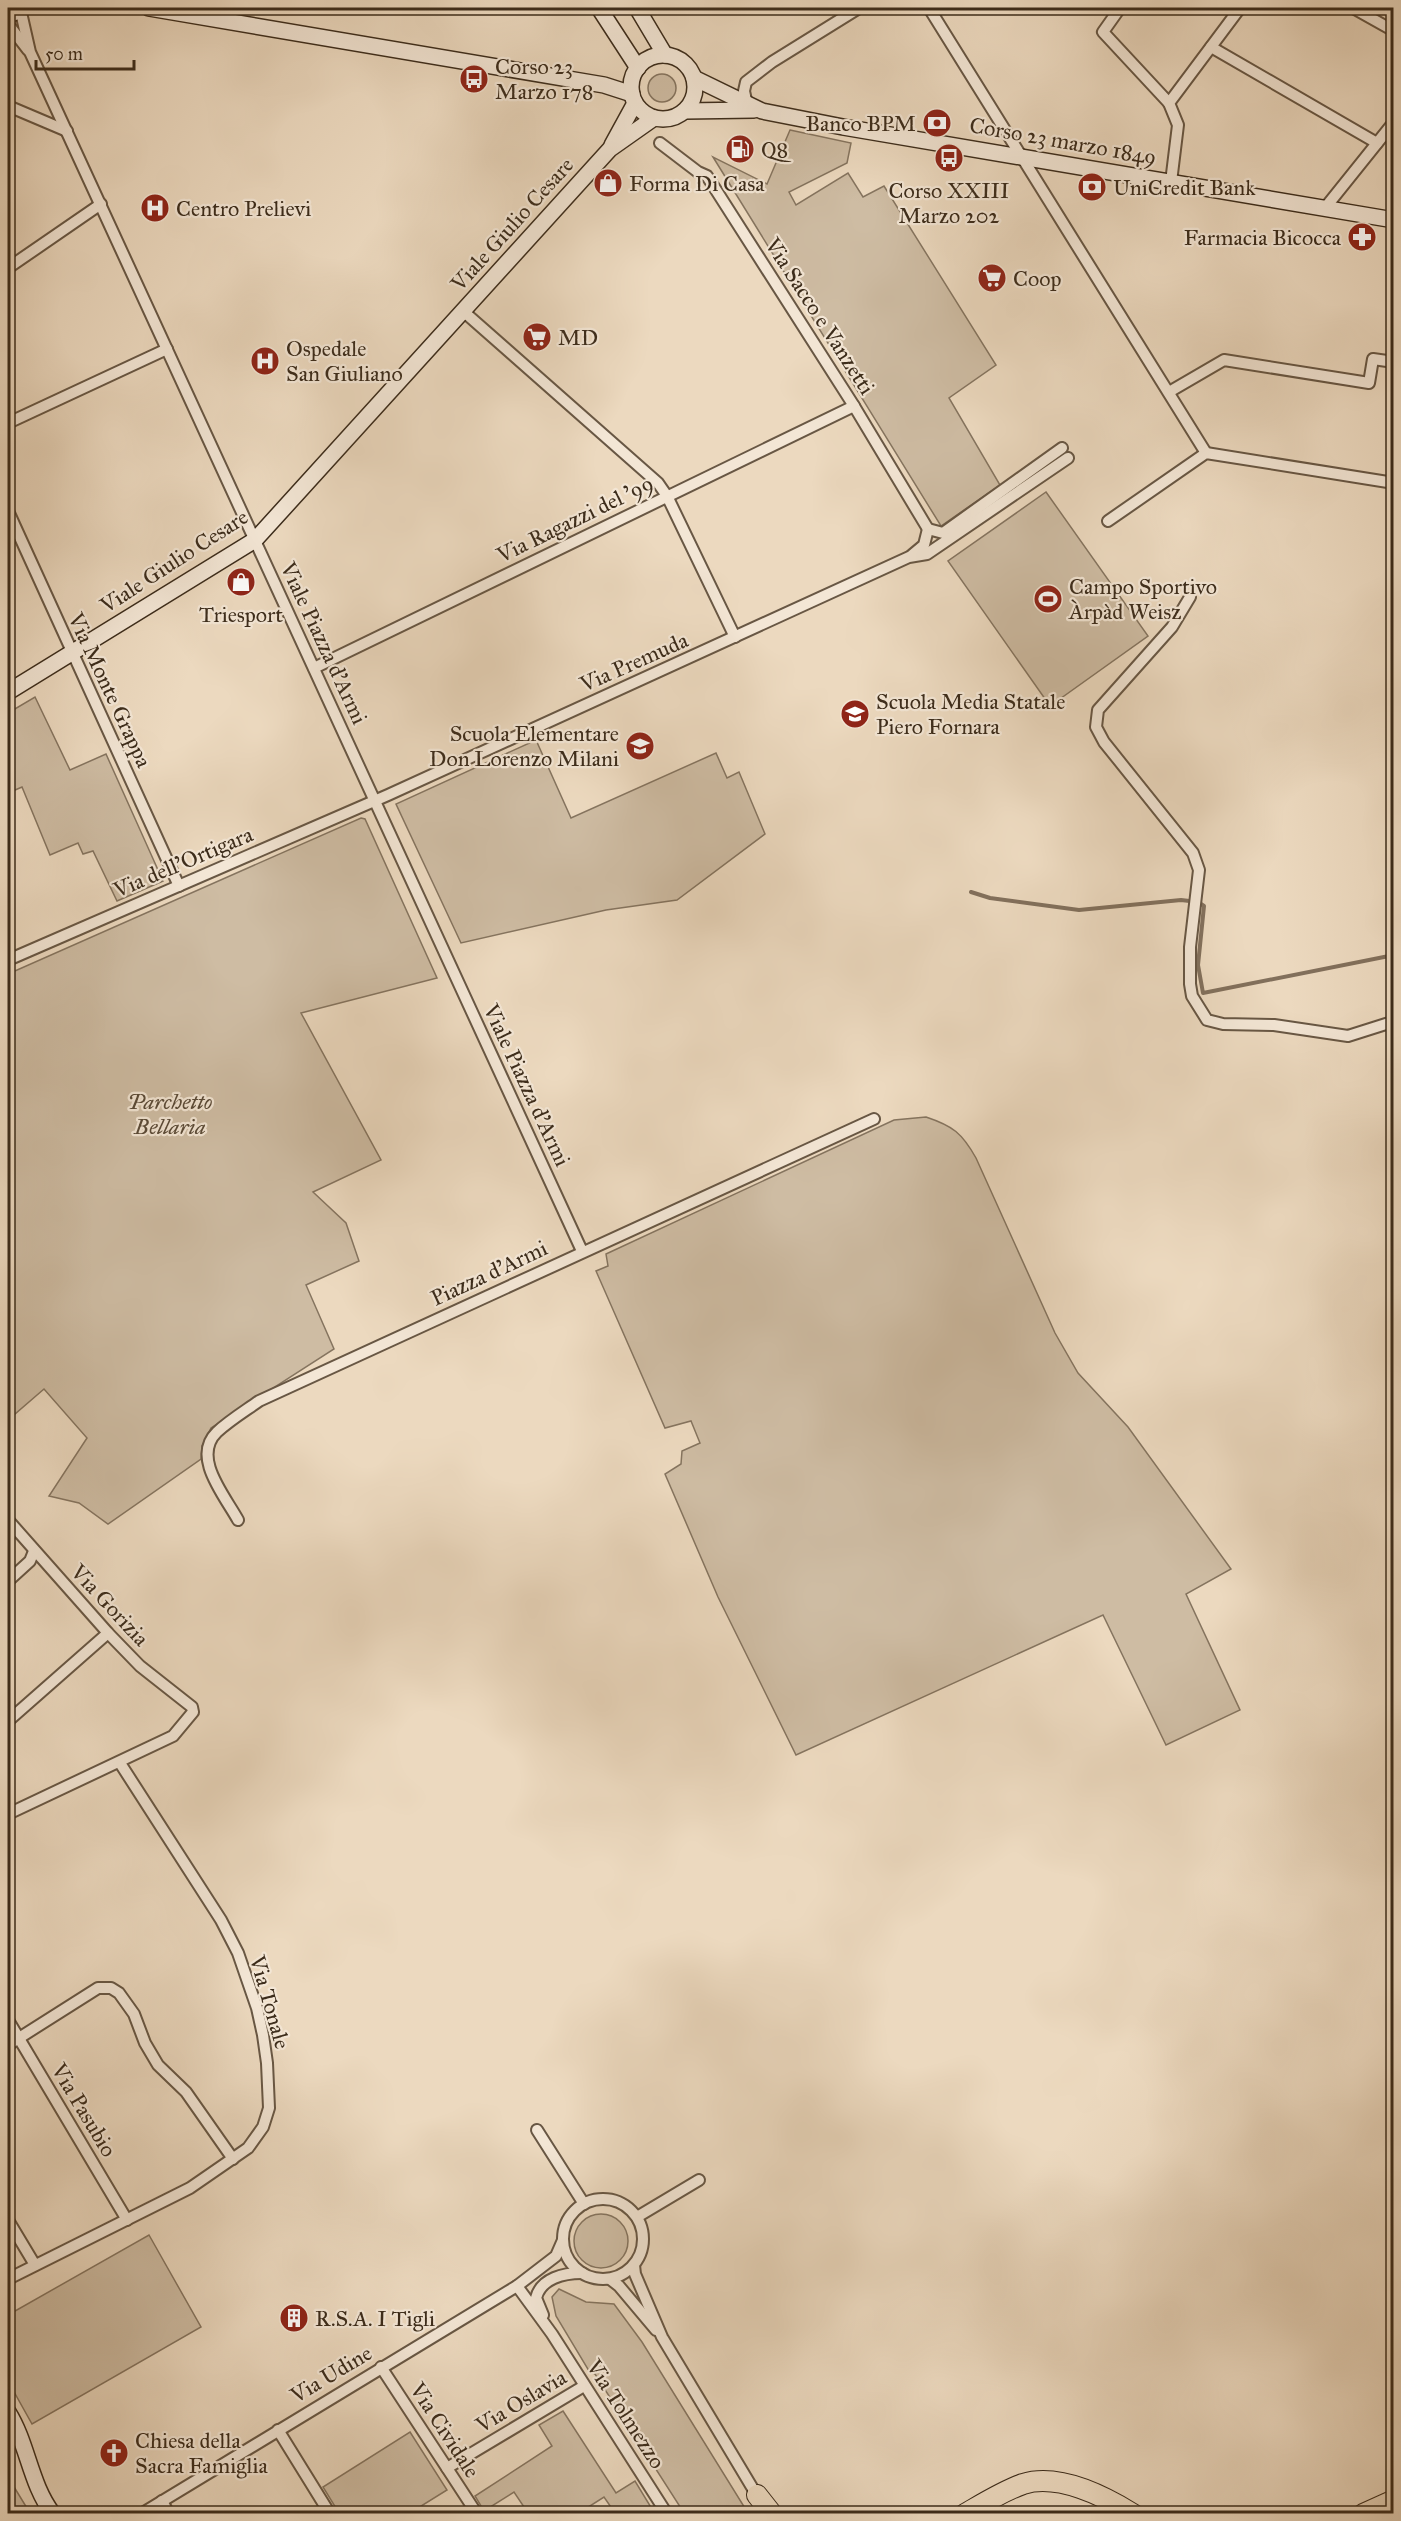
<svg xmlns="http://www.w3.org/2000/svg" width="1401" height="2521" viewBox="0 0 1401 2521" font-family="'IM FELL Great Primer',serif">
<rect width="100%" height="100%" fill="#ecd9bf"/>
<filter id="stains"><feTurbulence type="fractalNoise" baseFrequency=".00333" numOctaves="4"/><feColorMatrix values="0 0 0 0 .2 0 0 0 0 .09 0 0 0 0 .02 0 0 0 .5 -.17"/></filter>
<radialGradient id="worn" r=".72"><stop offset=".6" stop-color="#630" stop-opacity="0"/><stop offset="1" stop-color="#630" stop-opacity=".3"/></radialGradient>
<!-- green -->
<g fill="#cebca3" stroke="#85745f" stroke-width="1.5">
<circle cx="662" cy="88" r="14"/>
<path d="M 790,130 L 851,143 L 847,163 L 789,192 L 796,205 L 848,173 L 863,197 L 884,186 L 996,365 L 949,398 L 1000,485 L 941,526 L 713,157 L 767,184 Z"/>
<path d="M 1046,492 L 1148,636 L 1050,706 L 948,561 Z"/>
<path d="M 35,697 L 70,770 L 106,754 L 163,881 L 117,901 L 93,851 L 83,854 L 78,843 L 50,855 L 22,787 L 8,793 L 8,713 Z"/>
<path d="M 536,740 L 571,818 L 716,753 L 727,778 L 739,772 L 765,834 L 677,900 L 606,910 L 461,943 L 396,804 Z"/>
<path d="M 361,818 L 365,819 L 437,978 L 301,1013 L 381,1160 L 313,1192 L 346,1223 L 359,1261 L 306,1285 L 334,1349 L 211,1428 L 202,1446 L 201,1459 L 108,1524 L 79,1503 L 49,1496 L 87,1438 L 44,1389 L 8,1420 L 8,974 Z"/>
<path d="M 926,1117 C 953,1126 962,1133 976,1158 L 1055,1333 L 1078,1373 L 1128,1427 L 1231,1569 L 1186,1594 L 1240,1710 L 1166,1745 L 1103,1615 L 796,1755 L 718,1597 L 665,1474 L 681,1464 L 682,1451 L 700,1443 L 691,1421 L 665,1428 L 596,1271 L 608,1266 L 606,1254 L 894,1120 Z"/>
<circle cx="601" cy="2241" r="27"/>
<path d="M 149,2235 L 201,2327 L 32,2424 L 8,2381 L 8,2315 Z"/>
<path d="M 559,2289 L 586,2302 L 614,2304 L 642,2342 L 748,2513 L 684,2513 L 595,2374 L 589,2371 L 556,2316 L 552,2297 Z"/>
<path d="M 563,2411 L 616,2493 L 635,2481 L 652,2509 L 645,2513 L 615,2513 L 604,2497 L 579,2513 L 528,2513 L 514,2492 L 484,2511 L 475,2496 L 552,2446 L 539,2425 Z"/>
<path d="M 410,2432 L 447,2490 L 410,2513 L 339,2513 L 323,2487 Z"/>
<path d="M 8,2477 L 30,2513 L 8,2513 Z"/>
</g>
<g fill="none" stroke-linecap="round" stroke-linejoin="round">
<!-- stream -->
<path stroke="#82705c" stroke-width="4" d="M 971,892 L 990,898 L 1079,910 L 1181,900 L 1198,902 L 1204,906 L 1198,965 L 1203,993 L 1394,955"/>
<!-- street casing -->
<g stroke="#685744" stroke-width="14">
<g id="street">
<path d="M 20,8 L 30,52 L 582,1251"/>
<path d="M 929,8 L 1206,453"/>
<path d="M 1120,8 L 1103,32 L 1169,103"/>
<path d="M 1353,8 L 1394,31"/>
<path d="M 8,24 L 28,50"/>
<path d="M 1211,47 L 1377,143"/>
<path d="M 747,105 L 744,91 L 746,82 L 772,62 L 859,8"/>
<path d="M 8,106 L 67,131"/>
<path d="M 660,143 L 698,172 L 707,176 L 854,406 L 928,529"/>
<path d="M 1171,182 L 1178,125 L 1169,103 L 1240,8"/>
<path d="M 1325,208 L 1394,122"/>
<path d="M 8,268 L 101,204"/>
<path d="M 463,311 L 658,483 L 667,496 L 735,637"/>
<path d="M 1169,392 L 1224,360 L 1369,383 L 1373,359 L 1394,362"/>
<path d="M 8,423 L 167,349"/>
<path d="M 8,511 L 179,886"/>
<path d="M 1108,521 L 1206,453 L 1394,483"/>
<path d="M 928,529 L 943,533 L 1062,448"/>
<path d="M 912,555 L 924,545 L 928,529"/>
<path d="M 1190,597 L 1172,627 L 1098,710 L 1096,727 L 1104,742 L 1193,853 L 1199,870 L 1190,947 L 1190,984 L 1192,996 L 1207,1020 L 1223,1024 L 1274,1025 L 1348,1036 L 1389,1023"/>
<path d="M 314,668 L 854,406"/>
<path d="M 8,960 L 388,795 L 909,557 L 927,554 L 1068,458"/>
<path d="M 8,1520 L 108,1633 L 140,1666 L 192,1707 L 193,1712 L 173,1736 L 8,1814"/>
<path d="M 238,1520 C 225,1496 191,1457 217,1432 C 230,1420 245,1411 259,1401 L 874,1119"/>
<path d="M 8,1581 L 30,1561 L 34,1551"/>
<path d="M 8,1721 L 108,1633"/>
<path d="M 8,2020 L 127,2220"/>
<path d="M 8,2045 L 98,1988 L 111,1988 L 119,1993 L 134,2014 L 145,2043 L 158,2065 L 186,2092 L 233,2159"/>
<path d="M 537,2130 L 584,2204"/>
<circle cx="603" cy="2239" r="40"/>
<path d="M 637,2217 L 699,2180"/>
<path d="M 8,2220 L 35,2265"/>
<path d="M 634,2265 L 635,2274 L 662,2337 L 759,2499"/>
<path d="M 8,2279 L 190,2188 L 248,2148 L 263,2127 L 269,2108 L 267,2063 L 263,2035 L 257,2008 L 238,1953 L 221,1920 L 120,1763"/>
<path d="M 610,2279 L 619,2286 L 656,2330"/>
<path d="M 517,2286 L 552,2334 L 667,2514"/>
<path d="M 543,2315 L 536,2298 C 541,2278 564,2273 582,2273"/>
<path d="M 381,2367 L 477,2514"/>
<path d="M 278,2430 L 330,2514"/>
<path d="M 447,2468 L 584,2386"/>
<path d="M 162,2501 L 169,2514"/>
<path d="M 141,2514 L 517,2286 L 556,2256 L 563,2240"/>
</g>
</g>
<!-- secondary casing -->
<g stroke="#3c2c1b" stroke-width="18">
<g id="secondary">
<path d="M 149,8 L 604,85 L 632,94"/>
<path d="M 599,8 L 638,68"/>
<path d="M 637,8 L 665,55"/>
<path d="M 8,15 L 16,12 L 21,8"/>
<circle cx="663" cy="87" r="32"/>
<path d="M 694,78 L 762,111 L 843,127 L 1394,220"/>
<path d="M 685,111 L 754,110"/>
<path d="M 612,145 L 635,103"/>
<path d="M 8,692 L 255,540 L 610,149 L 654,118"/>
<path d="M 8,2412 C 28,2444 30,2484 53,2514"/>
</g>
</g>
<!-- highway casing -->
<g stroke="#3c2c1b" stroke-width="22">
<g id="highway">
<path d="M 757,2495 L 772,2514"/>
<path d="M 965,2514 C 984,2503 1003,2491 1023,2484 C 1058,2473 1104,2496 1133,2514"/>
<path d="M 1363,2514 L 1394,2500"/>
</g>
</g>
<!-- street -->
<use href="#street" stroke="#f3e6d5" stroke-width="10"/>
<!-- secondary -->
<use href="#secondary" stroke="#f3e6d5" stroke-width="15"/>
<!-- highway -->
<use href="#highway" stroke="#ecd9bf" stroke-width="20"/>
</g>
<!-- icons -->
<defs>
<g id="bus-disc" transform="scale(1.5)"><circle r="9.5" fill="#8f2418" stroke="#f3e6d5"/><path d="M-5-6H5V4H4V6H2V4H-2V6H-4V4H-5ZM-3.5-4V0h7V-4ZM-3.5 1.2v1.5H-2V1.2ZM2 1.2v1.5H3.5V1.2Z" fill="#fff"/></g>
<g id="bank-disc" transform="scale(1.5)"><circle r="9.5" fill="#8f2418" stroke="#f3e6d5"/><path d="M-6-4H6V4H-6ZM0-2.3a2.3 2.3 0 1 0 0 4.6a2.3 2.3 0 1 0 0-4.6Z" fill="#fff"/></g>
<g id="fuel-disc" transform="scale(1.5)"><circle r="9.5" fill="#8f2418" stroke="#f3e6d5"/><path d="M-5.5-6h7V0h2V4h1.3V-2.5L3-4.5l.8-.8L6-3V5H2.5V1h-1V6h-7ZM-4.2-4.7v3.2H.2V-4.7Z" fill="#fff"/></g>
<g id="shop-disc" transform="scale(1.5)"><circle r="9.5" fill="#8f2418" stroke="#f3e6d5"/><path d="M-5-2.5h2.3a2.7 3.5 0 0 1 5.4 0H5L5.5 6h-11ZM-1.5-2.5h3a1.5 2.3 0 0 0-3 0Z" fill="#fff"/></g>
<g id="hospital-disc" transform="scale(1.5)"><circle r="9.5" fill="#8f2418" stroke="#f3e6d5"/><path d="M-5-5h3v3.5h4V-5h3V5h-3V1.5h-4V5h-3Z" fill="#fff"/></g>
<g id="pharmacy-disc" transform="scale(1.5)"><circle r="9.5" fill="#8f2418" stroke="#f3e6d5"/><path d="M-2-6h4v4h4v4h-4v4h-4v-4h-4v-4h4Z" fill="#fff"/></g>
<g id="supermarket-disc" transform="scale(1.5)"><circle r="9.5" fill="#8f2418" stroke="#f3e6d5"/><path d="M-6-5.5h2.5l.6 2H6L4.5 2H-2.5L-4.4-4H-6ZM-1.5 3.2a1.3 1.3 0 1 0 .1 0ZM3 3.2a1.3 1.3 0 1 0 .1 0Z" fill="#fff"/></g>
<g id="stadium-disc" transform="scale(1.5)"><circle r="9.5" fill="#8f2418" stroke="#f3e6d5"/><path d="M0-5a6.5 5 0 1 0 0 10a6.5 5 0 1 0 0-10ZM-3.5-1.8h7v3.6h-7Z" fill="#fff"/></g>
<g id="school-disc" transform="scale(1.5)"><circle r="9.5" fill="#8f2418" stroke="#f3e6d5"/><path d="M0-5L7-2L0 1L-7-2ZM-4 1L0 2.5L4 1V4Q0 6-4 4Z" fill="#fff"/></g>
<g id="building-disc" transform="scale(1.5)"><circle r="9.5" fill="#8f2418" stroke="#f3e6d5"/><path d="M-4-6H4V6H1V3H-1V6H-4ZM-2.5-4.3h1.7v1.8h-1.7ZM.8-4.3h1.7v1.8H.8ZM-2.5-1h1.7V.8h-1.7ZM.8-1h1.7V.8H.8Z" fill="#fff"/></g>
<g id="church-disc" transform="scale(1.5)"><circle r="9.5" fill="#8f2418" stroke="#f3e6d5"/><path d="M-1.2-6h2.4v3.5h3.3v2.4h-3.3V6h-2.4V-.1h-3.3v-2.4h3.3Z" fill="#fff"/></g>
</defs>
<g fill-rule="evenodd">
<use href="#bus-disc" x="474" y="79"/>
<use href="#bank-disc" x="937" y="123"/>
<use href="#fuel-disc" x="740" y="149"/>
<use href="#bus-disc" x="949" y="158"/>
<use href="#shop-disc" x="608" y="183"/>
<use href="#bank-disc" x="1092" y="187"/>
<use href="#hospital-disc" x="155" y="208"/>
<use href="#pharmacy-disc" x="1362" y="237"/>
<use href="#supermarket-disc" x="992" y="278"/>
<use href="#supermarket-disc" x="537" y="337"/>
<use href="#hospital-disc" x="265" y="361"/>
<use href="#shop-disc" x="241" y="582"/>
<use href="#stadium-disc" x="1048" y="599"/>
<use href="#school-disc" x="855" y="714"/>
<use href="#school-disc" x="640" y="746"/>
<use href="#building-disc" x="294" y="2318"/>
<use href="#church-disc" x="114" y="2453"/>
</g>
<g text-anchor="middle" dominant-baseline="central" stroke-width="4.5" stroke-linejoin="round" paint-order="stroke">
<!-- poi labels -->
<g font-size="22" fill="#3c2c1b" stroke="#f3e6d5" text-anchor="start">
<text x="495" y="66">Corso 23<tspan x="495" dy="25">Marzo 178</tspan></text>
<text x="916" y="123" text-anchor="end">Banco BPM</text>
<text x="761" y="149">Q8</text>
<text x="629" y="183">Forma Di Casa</text>
<text x="1113" y="187">UniCredit Bank</text>
<text x="949" y="190" text-anchor="middle">Corso XXIII<tspan x="949" dy="25">Marzo 202</tspan></text>
<text x="176" y="208">Centro Prelievi</text>
<text x="1341" y="237" text-anchor="end">Farmacia Bicocca</text>
<text x="1013" y="278">Coop</text>
<text x="558" y="337">MD</text>
<text x="286" y="348">Ospedale<tspan x="286" dy="25">San Giuliano</tspan></text>
<text x="1069" y="586">Campo Sportivo<tspan x="1069" dy="25">Àrpàd Weisz</tspan></text>
<text x="241" y="614" text-anchor="middle">Triesport</text>
<text x="876" y="701">Scuola Media Statale<tspan x="876" dy="25">Piero Fornara</tspan></text>
<text x="619" y="733" text-anchor="end">Scuola Elementare<tspan x="619" dy="25">Don Lorenzo Milani</tspan></text>
<text x="315" y="2318">R.S.A. I Tigli</text>
<text x="135" y="2440">Chiesa della<tspan x="135" dy="25">Sacra Famiglia</tspan></text>
</g>
<!-- street labels -->
<g font-size="22" fill="#3c2c1b" stroke="#f3e6d5">
<text transform="translate(1063 141) rotate(10)">Corso 23 marzo 1849</text>
<text transform="translate(512 224) rotate(-48)">Viale Giulio Cesare</text>
<text transform="translate(820 316) rotate(57)">Via Sacco e Vanzetti</text>
<text transform="translate(575 519) rotate(-26)">Via Ragazzi del '99</text>
<text transform="translate(174 561) rotate(-33)">Viale Giulio Cesare</text>
<text transform="translate(324 643) rotate(65)">Viale Piazza d'Armi</text>
<text transform="translate(634 662) rotate(-24)">Via Premuda</text>
<text transform="translate(110 690) rotate(65)">Via Monte Grappa</text>
<text transform="translate(183 862) rotate(-23)">Via dell'Ortigara</text>
<text transform="translate(527 1085) rotate(65)">Viale Piazza d'Armi</text>
<text transform="translate(489 1273) rotate(-25)">Piazza d'Armi</text>
<text transform="translate(110 1605) rotate(47)">Via Gorizia</text>
<text transform="translate(270 2002) rotate(74)">Via Tonale</text>
<text transform="translate(84 2110) rotate(59)">Via Pasubio</text>
<text transform="translate(331 2374) rotate(-31)">Via Udine</text>
<text transform="translate(521 2401) rotate(-31)">Via Oslavia</text>
<text transform="translate(626 2414) rotate(57)">Via Tolmezzo</text>
<text transform="translate(445 2430) rotate(57)">Via Cividale</text>
</g>
<!-- park labels -->
<g font-size="22" font-style="italic" fill="#594936" stroke="#f3e6d5">
<text x="170" y="1101">Parchetto<tspan x="170" dy="25">Bellaria</tspan></text>
</g>
</g>
<!-- margin -->
<rect width="1401" height="2521" fill="none" stroke="#ecd9bf" stroke-width="30"/>
<rect x="9" y="9" width="1383" height="2503" fill="none" stroke="#3c2c1b" stroke-width="3"/>
<rect x="15" y="15" width="1371" height="2491" fill="none" stroke="#3c2c1b" stroke-width="1.5"/>
<!-- scale -->
<path d="M36 60v9h98v-9" fill="none" stroke="#3c2c1b" stroke-width="3"/>
<text x="45" y="60" font-size="18" fill="#3c2c1b" stroke="#f3e6d5" stroke-width="4.5" paint-order="stroke">50 m</text>
<rect width="100%" height="100%" filter="url(#stains)"/>
<rect width="100%" height="100%" fill="url(#worn)"/>
</svg>
